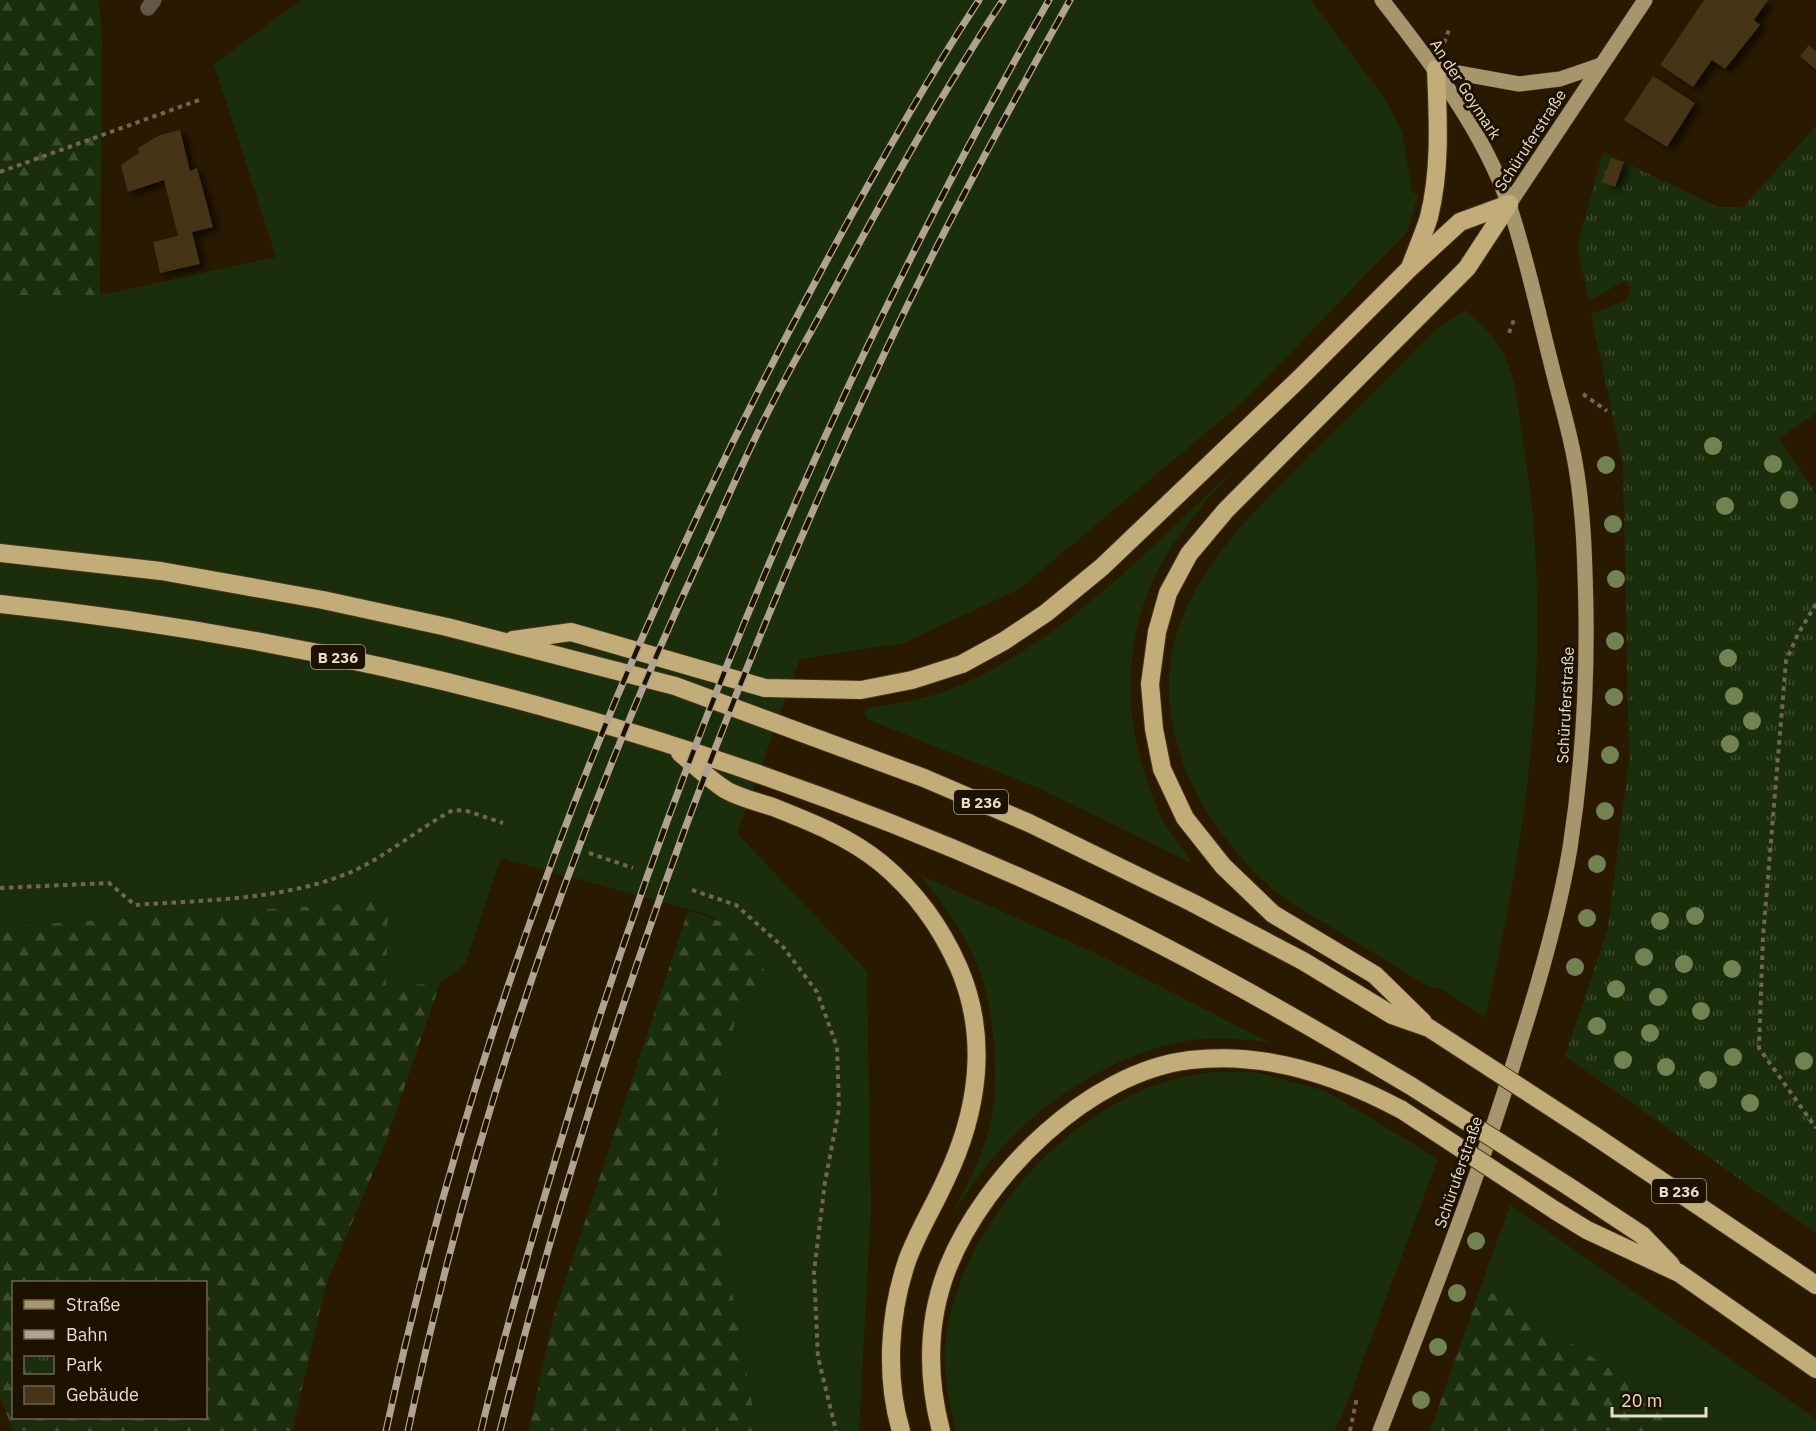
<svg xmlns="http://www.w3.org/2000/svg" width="1816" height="1431" viewBox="0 0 1816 1431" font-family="'IBM Plex Sans',sans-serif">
<defs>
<pattern id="forest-firs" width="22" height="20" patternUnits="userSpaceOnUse" patternTransform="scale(1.5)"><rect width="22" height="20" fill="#1b2e0c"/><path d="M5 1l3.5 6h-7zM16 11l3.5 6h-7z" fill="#3c4c2e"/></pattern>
<pattern id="park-tufts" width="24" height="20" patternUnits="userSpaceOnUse" patternTransform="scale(1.5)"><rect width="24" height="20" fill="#1b2e0c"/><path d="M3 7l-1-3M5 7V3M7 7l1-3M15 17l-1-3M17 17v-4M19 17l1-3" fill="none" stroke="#3c4c2e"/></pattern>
<filter id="shadow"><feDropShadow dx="6" dy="4" stdDeviation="3" flood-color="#0009"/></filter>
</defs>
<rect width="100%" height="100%" fill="#291900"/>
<!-- grass -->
<g fill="#1b2e0c">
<path d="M 301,0 L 1311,0 L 1385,99 L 1402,131 L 1412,191 L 1418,196 L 1407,232 L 1244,401 L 1019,589 L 904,643 L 800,659 L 737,833 L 867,971 L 871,1209 L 859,1431 L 767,1431 L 752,1404 L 717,1207 L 718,1088 L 737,1013 L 768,976 L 713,916 L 501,858 L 465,964 L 440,983 L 386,987 L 388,901 L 0,927 L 0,295 L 100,295 L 276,257 L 214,64 Z"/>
<path d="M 1466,310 C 1480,324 1496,337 1504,355 C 1518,383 1519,418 1524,448 C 1555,639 1528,832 1485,1018 L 1440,988 L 1429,987 C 1395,966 1362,946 1328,925 C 1311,915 1291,905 1275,891 C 1239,861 1202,812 1185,768 C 1132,629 1219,546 1309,456 C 1352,413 1395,371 1437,328 Z"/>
<path d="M 1234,469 C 1201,507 1166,545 1148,592 C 1123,657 1126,725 1150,789 C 1154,799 1157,810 1162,819 C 1171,834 1183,849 1193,864 L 1043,790 L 867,719 L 864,712 L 869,708 C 897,703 928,699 954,688 C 1064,641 1148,550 1234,469 Z"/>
<path d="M 920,875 L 1093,952 L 1269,1042 C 1241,1040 1213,1036 1186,1041 C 1111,1054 1035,1105 987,1165 C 975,1180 964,1197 953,1214 C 966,1186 981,1159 989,1129 C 1001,1083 995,998 973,955 C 959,926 940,900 920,875 Z"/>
<path d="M 1210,1072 L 1255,1072 L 1326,1091 L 1438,1159 L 1343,1414 L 1334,1431 L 956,1431 C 949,1400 941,1368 946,1336 C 961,1226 1067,1108 1174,1079 C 1186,1076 1199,1075 1210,1072 Z"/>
<path d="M 1510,1205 L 1816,1419 L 1816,1431 L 1672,1431 L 1672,1408 L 1481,1286 Z"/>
</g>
<!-- forest -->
<g fill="url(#forest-firs)" fill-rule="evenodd">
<path d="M 0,0 L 99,0 L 102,37 L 100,295 L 0,295 Z"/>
<path d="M 388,901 L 386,987 L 440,983 L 384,1147 L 326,1284 L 292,1431 L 13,1431 L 0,1396 L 0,927 ZM 14,1282 L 206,1282 L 206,1418 L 14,1418 Z"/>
<path d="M 688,911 C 734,921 743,939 768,976 L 737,1013 L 718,1088 L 717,1207 L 752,1404 L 767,1431 L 529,1431 L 553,1318 Z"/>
<path d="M 1481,1286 L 1672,1408 L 1672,1431 L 1430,1431 Z"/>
</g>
<!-- park -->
<path fill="url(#park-tufts)" d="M 1816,126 L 1816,413 L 1779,438 L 1816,494 L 1816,1233 L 1565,1056 L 1608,928 L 1629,760 L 1623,464 L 1591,314 L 1625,301 L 1631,291 L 1625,280 L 1589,301 L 1577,246 L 1603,152 L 1718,207 L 1743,207 Z"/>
<!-- building -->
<g fill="#453418" filter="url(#shadow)">
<path d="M 1704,0 L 1768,0 L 1754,20 L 1760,25 L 1725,69 L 1712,60 L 1693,87 L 1660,65 Z"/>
<path d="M 1809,45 L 1816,51 L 1816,70 L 1800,56 Z"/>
<path d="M 1653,76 L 1695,103 L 1667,147 L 1624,120 Z"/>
<path d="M 180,130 L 190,171 L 197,168 L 213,227 L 192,232 L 200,264 L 160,273 L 153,242 L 178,236 L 164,180 L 128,192 L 121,165 L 139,153 L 138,148 L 160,135 Z"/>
<path d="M 1611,158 L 1624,162 L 1615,187 L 1602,182 Z"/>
</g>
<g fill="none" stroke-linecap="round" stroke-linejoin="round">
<!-- minor casing -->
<g stroke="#44341d" stroke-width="16">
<path id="minor" d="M 148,8 L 154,0"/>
</g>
<!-- major casing -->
<g stroke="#44341d" stroke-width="16">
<g id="major">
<path d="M 1436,69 L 1519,84 L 1560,79 L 1601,65"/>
<path d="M 1509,204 L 1645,0"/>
<path d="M 1380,1431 C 1430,1301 1481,1172 1521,1039 C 1541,976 1559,913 1570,848 C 1582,770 1587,692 1586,613 C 1585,563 1584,512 1575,462 C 1569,428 1558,393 1550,359 C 1537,308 1526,255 1509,205 C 1482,128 1431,63 1382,0"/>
</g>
</g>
<!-- highway casing -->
<g stroke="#44341d" stroke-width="20">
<g id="highway">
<path d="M 1411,265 C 1417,249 1424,233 1429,217 C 1441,169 1438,118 1436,69"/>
<path d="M 0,553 L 161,571 L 323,600 L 447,627 L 675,686 L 924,778 L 1029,823 L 1191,902 L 1303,961 L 1392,1015 L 1429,1028"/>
<path d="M 0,604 C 366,643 724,741 1059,895 C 1181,951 1296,1018 1411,1086"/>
<path d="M 513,640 L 571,632 L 765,688 L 861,690 L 912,680 L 962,664 L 1004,641 L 1046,613 L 1102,567 L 1298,380 L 1411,267 L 1460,222 L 1509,204"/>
<path d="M 680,753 C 695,765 710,780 726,790 C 740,798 758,802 773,807 C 811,822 849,837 881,863 C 916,892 941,927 959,968 C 989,1038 978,1112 946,1179 C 934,1206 917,1233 907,1261 C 889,1314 885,1377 901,1431"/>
<path d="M 1423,1022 L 1375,975 L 1273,914 L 1223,866 L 1185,818 L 1162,769 L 1154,729 L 1150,684 L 1157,632 L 1168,593 L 1189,554 L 1226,510 L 1467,268 L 1509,204"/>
<path d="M 1592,1134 L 1816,1285"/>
<path d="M 1568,1186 L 1642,1235 L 1671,1265"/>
<path d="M 1556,1211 L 1587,1230 L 1679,1273 L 1816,1369"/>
<path d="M 941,1431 C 927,1377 927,1320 948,1267 C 985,1175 1089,1072 1190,1060 C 1265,1051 1337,1075 1402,1110"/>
</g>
</g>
<!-- path -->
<g stroke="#72644f" stroke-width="4" stroke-dasharray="4.5 4.5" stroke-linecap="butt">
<path d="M 1444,43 L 1450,27"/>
<path d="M 0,172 L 199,100"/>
<path d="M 1509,333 L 1515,317"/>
<path d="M 1583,394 L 1607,411"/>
<path d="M 1816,604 L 1798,634 L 1786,661 L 1763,937 L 1759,1048 L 1816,1128"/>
<path d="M 589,853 L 633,868"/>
<path d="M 0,888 L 109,883 L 135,905 C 206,900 285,900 351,872 C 384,858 419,828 453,810 L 467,811 L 503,823"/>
<path d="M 692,890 L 736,905 L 784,948 L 817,992 L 837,1047 L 839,1109 L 825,1182 L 814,1272 L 818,1357 L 836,1431"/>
<path d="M 1350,1431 L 1357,1397"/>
</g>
<!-- minor -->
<use href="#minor" stroke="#615945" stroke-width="15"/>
<!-- major -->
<use href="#major" stroke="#a7956b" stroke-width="15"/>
<!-- highway -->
<use href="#highway" stroke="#c2ad79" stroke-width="18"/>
<!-- rail casing -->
<g stroke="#afa290" stroke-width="7">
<g id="rail">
<path d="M 386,1431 C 469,1039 615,658 803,305 C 858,201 915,98 979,0"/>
<path d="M 408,1431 C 472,1127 573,831 704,550 C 726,502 746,454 770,408 C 791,366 815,325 837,284 C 889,188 943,91 1003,0"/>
<path d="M 481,1431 C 503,1338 530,1246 557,1154 C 676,752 841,364 1049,0"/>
<path d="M 500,1431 C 592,1059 722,697 886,350 C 942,231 1006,115 1070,0"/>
</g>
</g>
<!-- rail -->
<use href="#rail" stroke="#1d1100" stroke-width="4.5" stroke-dasharray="14" stroke-linecap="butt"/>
<!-- highway-bridge casing -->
<g stroke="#44341d" stroke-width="20" stroke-linecap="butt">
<g id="highway-bridge">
<path d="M 1429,1028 L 1592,1134"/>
<path d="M 1411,1086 L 1568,1186"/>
<path d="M 1402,1110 L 1556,1211"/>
</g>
</g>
<!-- highway-bridge -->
<use href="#highway-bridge" stroke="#c2ad79" stroke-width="18"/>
</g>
<!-- trees -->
<g fill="#728250">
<circle cx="1713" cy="446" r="9"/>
<circle cx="1773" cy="464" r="9"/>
<circle cx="1606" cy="465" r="9"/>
<circle cx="1789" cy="500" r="9"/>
<circle cx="1725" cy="506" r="9"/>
<circle cx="1613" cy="524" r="9"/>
<circle cx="1616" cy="579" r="9"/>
<circle cx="1615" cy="641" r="9"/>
<circle cx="1728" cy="658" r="9"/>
<circle cx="1734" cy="696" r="9"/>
<circle cx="1614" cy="697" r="9"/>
<circle cx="1752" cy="721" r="9"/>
<circle cx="1730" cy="744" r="9"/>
<circle cx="1610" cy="755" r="9"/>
<circle cx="1605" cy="811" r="9"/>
<circle cx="1597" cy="864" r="9"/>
<circle cx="1695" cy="916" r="9"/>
<circle cx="1587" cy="918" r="9"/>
<circle cx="1660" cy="921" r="9"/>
<circle cx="1644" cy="957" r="9"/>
<circle cx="1684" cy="964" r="9"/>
<circle cx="1575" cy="967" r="9"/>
<circle cx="1732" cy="969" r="9"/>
<circle cx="1616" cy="989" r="9"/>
<circle cx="1658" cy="997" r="9"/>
<circle cx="1701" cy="1011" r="9"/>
<circle cx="1597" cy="1026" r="9"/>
<circle cx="1650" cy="1033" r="9"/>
<circle cx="1733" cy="1057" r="9"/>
<circle cx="1623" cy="1060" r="9"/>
<circle cx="1804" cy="1061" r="9"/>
<circle cx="1666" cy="1067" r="9"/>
<circle cx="1708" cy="1080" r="9"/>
<circle cx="1750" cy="1103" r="9"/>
<circle cx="1476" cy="1241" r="9"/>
<circle cx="1457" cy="1293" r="9"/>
<circle cx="1438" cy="1347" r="9"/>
<circle cx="1421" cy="1400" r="9"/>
</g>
<g text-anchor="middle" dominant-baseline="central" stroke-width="6" stroke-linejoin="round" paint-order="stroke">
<!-- shield labels -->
<g fill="#1d1100" stroke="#aba090" stroke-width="1.5">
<rect x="311" y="645" width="54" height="24" rx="4.5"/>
<rect x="954" y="790" width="54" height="24" rx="4.5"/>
<rect x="1652" y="1179" width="54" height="24" rx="4.5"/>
</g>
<g font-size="15" font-weight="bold" fill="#e8ddcd">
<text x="338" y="657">B 236</text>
<text x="981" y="802">B 236</text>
<text x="1679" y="1191">B 236</text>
</g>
<!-- street labels -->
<g font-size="16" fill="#e8ddcd" stroke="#1d1100">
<text transform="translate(1466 89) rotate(57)">An der Goymark</text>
<text transform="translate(1530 140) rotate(-57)">Schüruferstraße</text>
<text transform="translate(1565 705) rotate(-87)">Schüruferstraße</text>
<text transform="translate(1458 1172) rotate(-71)">Schüruferstraße</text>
</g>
</g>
<!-- legend -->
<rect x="12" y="1281" width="195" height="138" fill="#1d1100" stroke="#6e6352" stroke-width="1.5"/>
<rect x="24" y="1300" width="30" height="9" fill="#a7956b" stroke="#6e6352" stroke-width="1.5"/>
<text x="66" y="1311" font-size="18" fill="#e8ddcd">Straße</text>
<rect x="24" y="1330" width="30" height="9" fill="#afa290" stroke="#6e6352" stroke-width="1.5"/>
<text x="66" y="1341" font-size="18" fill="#e8ddcd">Bahn</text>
<rect x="24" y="1356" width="30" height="18" fill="url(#park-tufts)" stroke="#6e6352" stroke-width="1.5"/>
<text x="66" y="1371" font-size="18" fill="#e8ddcd">Park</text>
<rect x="24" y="1386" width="30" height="18" fill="#453418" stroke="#6e6352" stroke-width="1.5"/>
<text x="66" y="1401" font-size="18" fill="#e8ddcd">Gebäude</text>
<!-- scale -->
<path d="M1612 1407v9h94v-9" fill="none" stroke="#e8ddcd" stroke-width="3"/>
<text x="1621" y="1407" font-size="18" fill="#e8ddcd" stroke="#1d1100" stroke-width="4.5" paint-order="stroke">20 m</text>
</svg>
